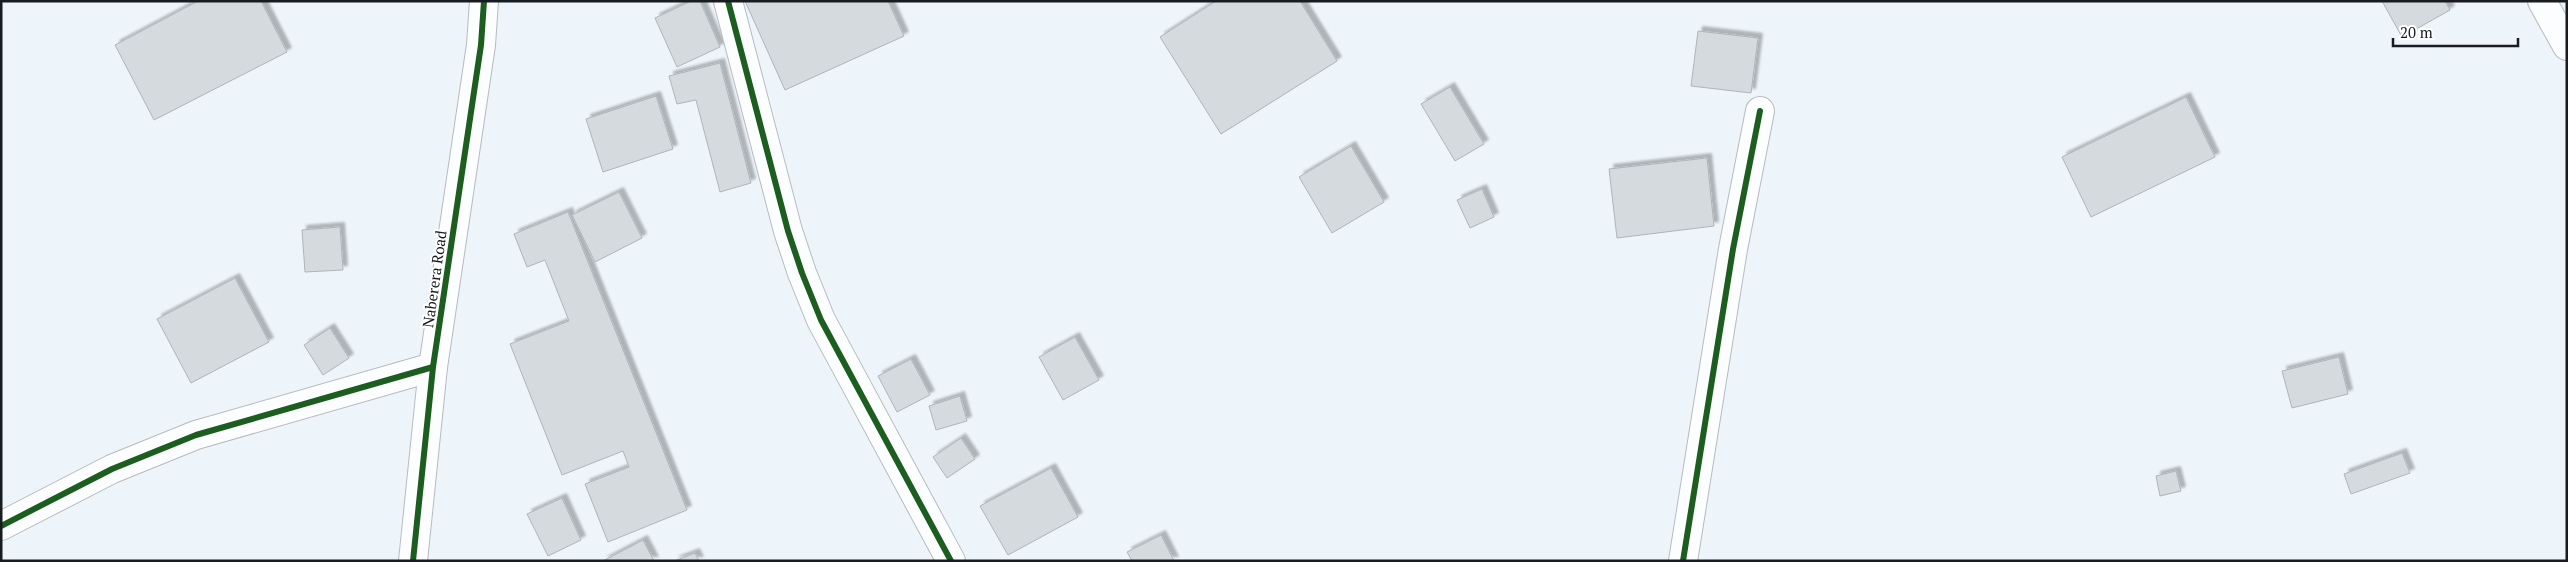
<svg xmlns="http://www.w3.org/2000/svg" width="2568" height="562" viewBox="0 0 2568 562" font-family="'PT Serif',serif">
<defs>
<filter id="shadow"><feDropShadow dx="4.5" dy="-4.5" stdDeviation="1" flood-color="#0004"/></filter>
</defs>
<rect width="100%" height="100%" fill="#edf4fa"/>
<!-- building -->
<g fill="#d4dade" stroke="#afb4b8" filter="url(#shadow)">
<path d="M 198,1 L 261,1 L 287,52 L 154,120 L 115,45 Z"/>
<path d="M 691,1 L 700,1 L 720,47 L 677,67 L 655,18 Z"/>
<path d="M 745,1 L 888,1 L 904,36 L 785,90 Z"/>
<path d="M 1216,1 L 1300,1 L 1337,61 L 1221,134 L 1160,37 Z"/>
<path d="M 2382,1 L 2445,1 L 2450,10 L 2402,37 Z"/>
<path d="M 1698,31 L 1758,38 L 1751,93 L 1691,86 Z"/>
<path d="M 720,63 L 751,183 L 720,192 L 696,100 L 677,104 L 669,76 Z"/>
<path d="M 1450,87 L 1484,144 L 1455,161 L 1421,104 Z"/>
<path d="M 656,96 L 673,149 L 603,172 L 586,119 Z"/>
<path d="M 2186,97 L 2215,157 L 2091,217 L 2062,157 Z"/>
<path d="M 1351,146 L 1384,202 L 1332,233 L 1299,177 Z"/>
<path d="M 1707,158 L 1714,226 L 1617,238 L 1609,169 Z"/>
<path d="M 1482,189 L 1494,217 L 1470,228 L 1457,200 Z"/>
<path d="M 619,192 L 642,238 L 595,262 L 572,215 Z"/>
<path d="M 568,212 L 687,510 L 608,542 L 585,484 L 629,467 L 623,451 L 562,475 L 510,344 L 569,321 L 545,260 L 527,267 L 514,234 Z"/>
<path d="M 340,227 L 343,270 L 305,272 L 302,230 Z"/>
<path d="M 235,278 L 269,342 L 191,383 L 157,319 Z"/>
<path d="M 330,328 L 349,358 L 323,375 L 304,345 Z"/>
<path d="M 1075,337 L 1099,380 L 1063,400 L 1039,357 Z"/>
<path d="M 2339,357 L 2348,394 L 2292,408 L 2282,371 Z"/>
<path d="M 911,359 L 930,395 L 897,412 L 878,376 Z"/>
<path d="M 960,396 L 967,421 L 936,430 L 929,406 Z"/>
<path d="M 961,438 L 975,459 L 947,478 L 933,457 Z"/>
<path d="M 2402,453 L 2410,473 L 2351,494 L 2344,474 Z"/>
<path d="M 1051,468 L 1078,517 L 1008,555 L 980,506 Z"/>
<path d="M 2176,471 L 2181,491 L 2160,496 L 2156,476 Z"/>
<path d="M 562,498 L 581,540 L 548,556 L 527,514 Z"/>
<path d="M 1161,535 L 1174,561 L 1132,561 L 1127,552 Z"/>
<path d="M 643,540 L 654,561 L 603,561 Z"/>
<path d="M 695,553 L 699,561 L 674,561 Z"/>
</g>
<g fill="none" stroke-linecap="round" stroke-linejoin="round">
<!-- minor casing -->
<g stroke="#b7bbc0" stroke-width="30">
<g id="minor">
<path d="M 728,1 L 788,231 L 802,273 L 821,320 L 951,561"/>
<path d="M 2542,1 L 2567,46"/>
<path d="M 1,526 L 112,469 L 196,435 L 433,367"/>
<path d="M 413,561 L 433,367 L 481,45 L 484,1"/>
<path d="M 1683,561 L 1733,249 L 1760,111"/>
</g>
</g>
<!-- minor -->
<use href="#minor" stroke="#fcfdfe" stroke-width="28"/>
<!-- cycleway casing -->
<g stroke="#fff" stroke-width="9">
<g id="cycleway">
<path d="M 728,1 L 788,231 L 802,273 L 821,320 L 951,561"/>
<path d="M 1,526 L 112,469 L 196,435 L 433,367"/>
<path d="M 413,561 L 433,367 L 481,45 L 484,1"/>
<path d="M 1683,561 L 1733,249 L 1760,111"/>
</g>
</g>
<!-- cycleway -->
<use href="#cycleway" stroke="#1b5e20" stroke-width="6"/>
</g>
<g text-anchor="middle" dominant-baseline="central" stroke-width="4" stroke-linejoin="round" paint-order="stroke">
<!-- street labels -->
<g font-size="15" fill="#181c20" stroke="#fff">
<text transform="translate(434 279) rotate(-82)">Naberera Road</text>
</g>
</g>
<!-- border -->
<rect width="2568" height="562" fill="none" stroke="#181c20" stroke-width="5"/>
<!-- scale -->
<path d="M2393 38v8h125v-8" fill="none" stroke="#181c20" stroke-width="2.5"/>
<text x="2400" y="38" font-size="15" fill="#181c20" stroke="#ffffff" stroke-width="4" paint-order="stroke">20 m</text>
</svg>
